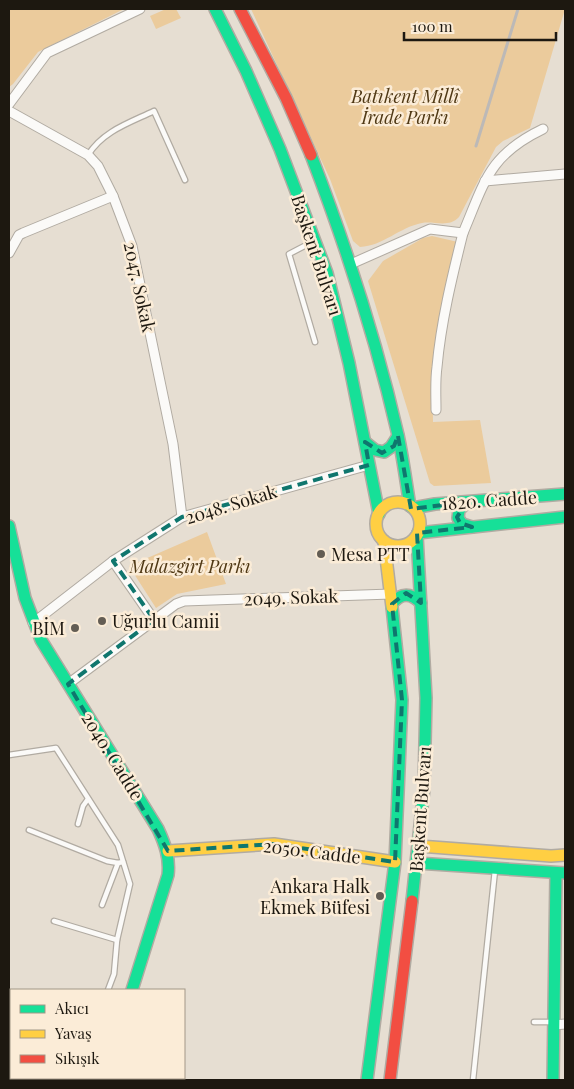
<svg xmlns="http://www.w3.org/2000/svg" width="574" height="1089" viewBox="0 0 574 1089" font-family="'Playfair Display',serif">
<rect width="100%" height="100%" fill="#e6ded2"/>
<!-- green -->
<g fill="#ebcb9c">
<path d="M 9,9 L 124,9 L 38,52 L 13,84 L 9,87 Z"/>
<path d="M 166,9 L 176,9 L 181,18 L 156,29 L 150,16 Z"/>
<path d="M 251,9 L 565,9 L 530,128 L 503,141 L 496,147 L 459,217 C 449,228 435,221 422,223 C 400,227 383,246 360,247 L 353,241 L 330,179 Z"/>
<path d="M 432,236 L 458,242 L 432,372 L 433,422 L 480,420 L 491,483 L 434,486 L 430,483 L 368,281 L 383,261 L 423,238 Z"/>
<path d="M 207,532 L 226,584 L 177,594 L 156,608 L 129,566 Z"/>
</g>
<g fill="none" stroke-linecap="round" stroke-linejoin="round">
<!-- lane casing -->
<g stroke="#b1aba2" stroke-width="7">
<g id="lane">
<path d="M 88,155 C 103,131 129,123 154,111 L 185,180"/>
<path d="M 312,242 L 289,254 L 315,342"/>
<path d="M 9,755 L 56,748 L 118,845 L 130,884 L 117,940 L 114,974 L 108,990"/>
<path d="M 78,824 L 83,806 L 88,799"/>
<path d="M 29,830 L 107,861 L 118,863 L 123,862"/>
<path d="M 102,905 L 118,863"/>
<path d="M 54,921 L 117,940"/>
<path d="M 534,1022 L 552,1022"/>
<path d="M 9,1048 L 11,1046"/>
<path d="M 473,1080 L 495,870"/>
</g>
</g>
<!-- street casing -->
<g stroke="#b1aba2" stroke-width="11">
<g id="street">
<path d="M 9,104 L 47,53 L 140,9"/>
<path d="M 9,111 L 88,155 L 98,166 L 113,196 L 132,246 L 173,444 L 182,517"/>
<path d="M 485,181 L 565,174"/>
<path d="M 9,253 L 19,235 L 23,233 L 113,196"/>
<path d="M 351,264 L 430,229 L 463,233 C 485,181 489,155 543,129"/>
<path d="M 436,410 C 436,396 435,381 437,367 C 441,322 452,277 463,233"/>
<path d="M 113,561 L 154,620"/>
<path d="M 33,623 L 113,561 L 182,517 L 369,465"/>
<path d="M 68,684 L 176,604 L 184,601 L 391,594"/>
<path d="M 554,1025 L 565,1024"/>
<path d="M 87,1078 L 88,1080"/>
</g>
</g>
<!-- fast casing -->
<g stroke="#b1aba2" stroke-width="14">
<g id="fast">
<path d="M 215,9 L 246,71 L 280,149 L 327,273 L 349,363 L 379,514"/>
<path d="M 311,155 C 346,246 376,339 398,435 C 403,458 406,482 410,506"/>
<path d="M 365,442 L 375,450 L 384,452 L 391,447 L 398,436"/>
<path d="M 467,502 L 459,510 L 458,518 L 462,524 L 472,527"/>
<path d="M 413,508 L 435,504 L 565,494"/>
<path d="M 9,526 L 25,598 L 41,640 L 158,829 C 165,844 170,858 168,875 L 132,990"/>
<path d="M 418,533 L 565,517"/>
<path d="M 392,604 C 401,592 411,593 421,603"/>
<path d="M 417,863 L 565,873"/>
<path d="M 412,901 L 424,788 L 426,698 L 417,536"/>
<path d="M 9,1080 L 13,1078"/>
<path d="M 367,1080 L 395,862 L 402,700 L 392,607"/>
<path d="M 553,1080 L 556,874"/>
</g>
</g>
<!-- slow casing -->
<g stroke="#b1aba2" stroke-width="14">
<g id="slow">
<circle cx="398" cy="524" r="22"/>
<path d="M 384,541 L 392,607"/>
<path d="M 419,846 L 551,856 L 565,855"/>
<path d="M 168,851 L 274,844 L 395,862"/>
</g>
</g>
<!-- jam casing -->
<g stroke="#b1aba2" stroke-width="14">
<g id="jam">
<path d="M 240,9 L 286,98 L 311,155"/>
<path d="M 390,1080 L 412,901"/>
</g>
</g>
<!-- lane -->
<use href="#lane" stroke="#fbfaf8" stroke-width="4.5"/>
<!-- street -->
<use href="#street" stroke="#fbfaf8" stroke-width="9"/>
<!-- fast -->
<use href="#fast" stroke="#16e098" stroke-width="11"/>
<!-- slow -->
<use href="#slow" stroke="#ffcf43" stroke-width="11"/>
<!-- jam -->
<use href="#jam" stroke="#f24e42" stroke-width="11"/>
<!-- rail -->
<path stroke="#bcb9b7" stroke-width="3" d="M 476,146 L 518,9"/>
</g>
<!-- marked area -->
<path fill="none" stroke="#0f766e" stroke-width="4" stroke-dasharray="10 6" stroke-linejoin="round" d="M 398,436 L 411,509 L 467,502 L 457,517 L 460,523 L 472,527 L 417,533 L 421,603 L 406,593 L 392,604 L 402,700 L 395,862 L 274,844 L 168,851 L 68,684 L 154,620 L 113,561 L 182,517 L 369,465 L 365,442 L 382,453 L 394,446 Z"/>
<!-- markers -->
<g fill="#635d54" stroke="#fbecd7" stroke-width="2">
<circle cx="321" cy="554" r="5"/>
<circle cx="102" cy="621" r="5"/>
<circle cx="75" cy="628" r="5"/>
<circle cx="380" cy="896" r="5"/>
</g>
<g text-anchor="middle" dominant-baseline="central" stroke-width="5" stroke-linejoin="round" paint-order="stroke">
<!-- park labels -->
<g font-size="18" font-style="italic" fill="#503915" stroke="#fbecd7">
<text x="405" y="96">Batıkent Millî<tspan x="405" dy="21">İrade Parkı</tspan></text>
<text x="190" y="566">Malazgirt Parkı</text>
</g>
<!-- street labels -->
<g font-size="18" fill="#1d1810" stroke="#fbecd7">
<text transform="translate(317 255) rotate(72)">Başkent Bulvarı</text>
<text transform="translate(140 287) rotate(78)">2047. Sokak</text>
<text transform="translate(489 500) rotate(-4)">1820. Cadde</text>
<text transform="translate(231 504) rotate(-17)">2048. Sokak</text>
<text transform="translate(291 597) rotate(-2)">2049. Sokak</text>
<text transform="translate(113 756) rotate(58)">2040. Cadde</text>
<text transform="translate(420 809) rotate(-86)">Başkent Bulvarı</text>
<text transform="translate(312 851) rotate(7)">2050. Cadde</text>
</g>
<!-- poi labels -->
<g font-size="18" fill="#1d1810" stroke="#fbecd7" text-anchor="start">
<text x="331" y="554">Mesa PTT</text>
<text x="112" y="621">Uğurlu Camii</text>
<text x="65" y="628" text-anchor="end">BİM</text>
<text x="370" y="886" text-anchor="end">Ankara Halk<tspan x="370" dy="21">Ekmek Büfesi</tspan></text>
</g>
</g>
<!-- border -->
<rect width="574" height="1089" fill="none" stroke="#1d1810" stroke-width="20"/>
<!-- legend -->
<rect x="10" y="989" width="175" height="90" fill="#fbecd7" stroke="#a29787"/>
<rect x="20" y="1005" width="25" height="8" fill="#16e098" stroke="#a29787"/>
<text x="55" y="1014" font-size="15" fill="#1d1810">Akıcı</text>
<rect x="20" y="1030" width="25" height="8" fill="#ffcf43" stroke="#a29787"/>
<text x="55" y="1039" font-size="15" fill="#1d1810">Yavaş</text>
<rect x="20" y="1055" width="25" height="8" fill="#f24e42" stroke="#a29787"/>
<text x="55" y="1064" font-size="15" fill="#1d1810">Sıkışık</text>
<!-- scale -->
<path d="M404 32v8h152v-8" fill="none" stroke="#1d1810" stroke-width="2.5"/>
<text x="412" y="32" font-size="15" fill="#1d1810" stroke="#fbecd7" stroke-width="4" paint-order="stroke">100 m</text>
</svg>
